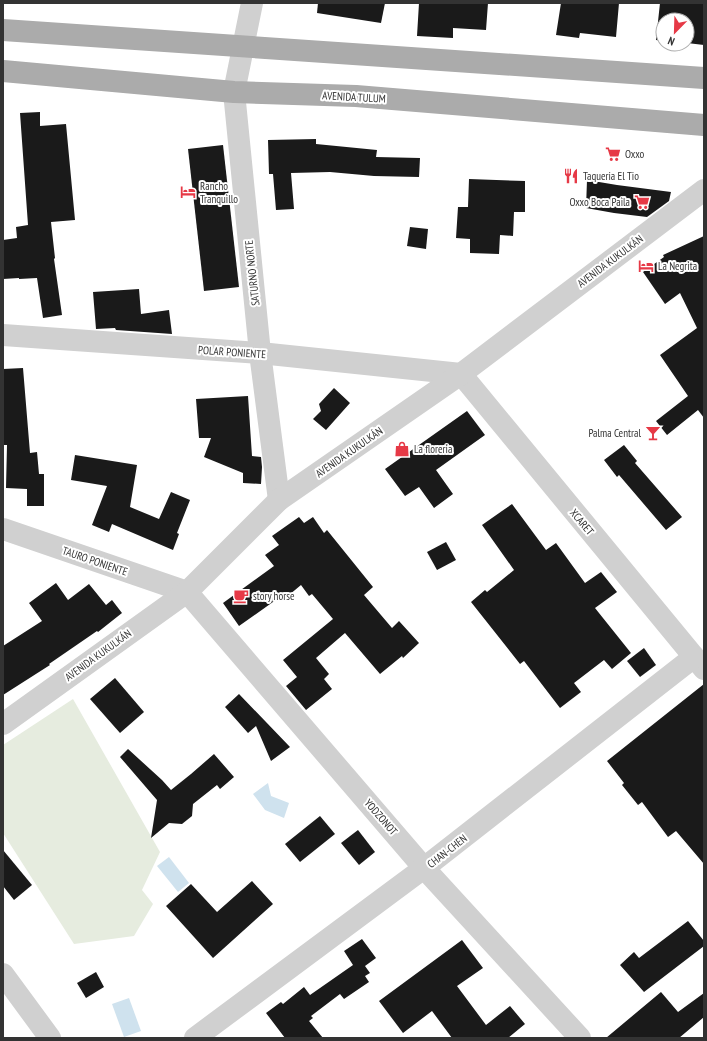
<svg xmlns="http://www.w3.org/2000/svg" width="707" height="1041" viewBox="0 0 707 1041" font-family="'PT Sans Narrow',sans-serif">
<rect width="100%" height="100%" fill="#fff"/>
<!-- green -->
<path fill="#e6ecdf" d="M 73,699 L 160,852 L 142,890 L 153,904 L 134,936 L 74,944 L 3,833 L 3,745 Z"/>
<!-- water -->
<g fill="#cfe2ee">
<path d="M 268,783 L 271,796 L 289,803 L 284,818 L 265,810 L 253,794 Z"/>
<path d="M 169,857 L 189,883 L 178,892 L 157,866 Z"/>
<path d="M 129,998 L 141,1031 L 124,1037 L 112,1004 Z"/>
</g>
<!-- building -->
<g fill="#1a1a1a">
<path d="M 318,3 L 385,3 L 381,23 L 317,13 Z"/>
<path d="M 419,3 L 454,4 L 454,3 L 488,3 L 486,30 L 453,28 L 453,38 L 417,36 Z"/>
<path d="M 561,3 L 619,3 L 616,37 L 580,33 L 579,38 L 556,35 Z"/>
<path d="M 660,3 L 704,3 L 704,45 L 687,43 L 687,20 L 663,20 L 663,41 L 656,40 Z"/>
<path d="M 40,112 L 40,126 L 66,124 L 75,220 L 51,222 L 55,258 L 54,259 L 62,315 L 43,318 L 37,278 L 19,279 L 19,278 L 3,279 L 3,240 L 17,238 L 16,227 L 28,225 L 20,113 Z"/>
<path d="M 316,139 L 316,144 L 377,150 L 376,157 L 420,158 L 419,177 L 374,176 L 330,172 L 291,173 L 294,209 L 276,210 L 273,174 L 269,174 L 268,140 Z"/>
<path d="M 223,145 L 239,287 L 204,291 L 188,149 Z"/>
<path d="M 469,179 L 525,181 L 525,212 L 514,212 L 513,236 L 500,235 L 499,254 L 470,253 L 470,239 L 456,238 L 458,207 L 468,207 Z"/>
<path d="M 587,180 L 617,185 L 671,192 L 669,201 L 647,217 L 614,213 L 586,208 Z"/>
<path d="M 410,227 L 428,229 L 426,249 L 407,246 Z"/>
<path d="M 704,236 L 704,418 L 698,410 L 667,435 L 656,421 L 688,396 L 660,355 L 697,328 L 680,293 L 665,304 L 643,272 L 664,257 L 663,255 Z"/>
<path d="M 139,289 L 141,314 L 169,310 L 172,334 L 116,330 L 115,328 L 96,329 L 93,292 Z"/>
<path d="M 23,368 L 30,453 L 37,452 L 39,474 L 44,474 L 44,506 L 27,506 L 27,489 L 6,488 L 7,445 L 3,445 L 3,369 Z"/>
<path d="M 334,388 L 350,403 L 326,430 L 313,419 L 321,411 L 319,404 Z"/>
<path d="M 248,396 L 252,456 L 261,457 L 262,467 L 261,484 L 243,483 L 243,473 L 204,457 L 211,438 L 199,438 L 196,399 Z"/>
<path d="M 467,411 L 485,435 L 436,470 L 453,494 L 434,508 L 419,487 L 405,496 L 385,469 Z"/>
<path d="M 624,445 L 637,461 L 635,463 L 682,517 L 666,530 L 619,475 L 617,477 L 604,460 Z"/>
<path d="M 75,455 L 137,465 L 130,507 L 159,519 L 171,492 L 190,500 L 177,533 L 179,534 L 173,550 L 112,524 L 109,532 L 92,525 L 107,486 L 71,480 Z"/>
<path d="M 512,504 L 546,550 L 556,543 L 585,583 L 601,572 L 617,592 L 595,608 L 631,653 L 612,669 L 604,660 L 574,683 L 581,692 L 560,708 L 524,661 L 520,664 L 471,602 L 485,590 L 487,592 L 514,570 L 482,525 Z"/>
<path d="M 299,517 L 304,523 L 313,517 L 324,533 L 327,530 L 373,587 L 364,595 L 392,628 L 399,621 L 419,643 L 403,658 L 402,656 L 380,674 L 345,633 L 316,658 L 329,674 L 324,679 L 332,689 L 306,710 L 286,686 L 297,677 L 283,660 L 333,619 L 312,594 L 309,596 L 301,585 L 289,595 L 287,592 L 239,626 L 223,603 L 274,566 L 265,555 L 279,545 L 272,536 Z"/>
<path d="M 446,542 L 456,560 L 437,570 L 427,552 Z"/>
<path d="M 56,583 L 68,600 L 89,584 L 106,605 L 112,600 L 122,613 L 98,632 L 97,631 L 49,664 L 50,665 L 3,695 L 3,646 L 42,621 L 29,603 Z"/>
<path d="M 644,648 L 656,665 L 640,677 L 627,661 Z"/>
<path d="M 115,678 L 144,712 L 120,733 L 90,699 Z"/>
<path d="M 704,684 L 704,864 L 676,831 L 668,837 L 642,802 L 638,805 L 622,785 L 624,783 L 607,761 Z"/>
<path d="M 239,694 L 290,747 L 271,761 L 256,726 L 248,733 L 225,707 Z"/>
<path d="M 128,749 L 162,780 L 171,790 L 191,774 L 214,754 L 234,777 L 220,789 L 217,785 L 193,804 L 192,816 L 182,824 L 169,823 L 151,838 L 157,800 L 120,757 Z"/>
<path d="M 320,816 L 335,834 L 300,862 L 285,844 Z"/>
<path d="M 358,830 L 375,852 L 359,865 L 341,843 Z"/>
<path d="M 3,850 L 32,885 L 14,900 L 3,886 Z"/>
<path d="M 252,881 L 273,904 L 213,958 L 166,906 L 191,884 L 217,912 Z"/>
<path d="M 688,921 L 704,941 L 704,946 L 644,992 L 620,965 L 634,952 L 639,958 Z"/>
<path d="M 362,939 L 376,958 L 365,966 L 370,973 L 365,976 L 369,982 L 344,999 L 340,994 L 311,1016 L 313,1018 L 309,1021 L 323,1038 L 285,1038 L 266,1013 L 281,1002 L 283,1004 L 304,987 L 310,995 L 353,965 L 344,951 Z"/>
<path d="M 462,940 L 483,968 L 457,986 L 486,1025 L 510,1006 L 525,1024 L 508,1038 L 452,1038 L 432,1011 L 403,1033 L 379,1001 Z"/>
<path d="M 96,972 L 104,987 L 86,998 L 77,983 Z"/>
<path d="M 661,992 L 678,1012 L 704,993 L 704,1017 L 679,1038 L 606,1038 Z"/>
</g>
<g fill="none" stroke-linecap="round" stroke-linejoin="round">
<!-- minor -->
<g stroke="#d0d0d0" stroke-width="22">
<path d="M 252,3 L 234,92 L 260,353 L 279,500"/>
<path d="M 3,335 L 260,353 L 461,374 L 704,669"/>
<path d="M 3,529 L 187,592 L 424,868 L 580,1038"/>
<path d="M 3,724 L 187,592 L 279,500 L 461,374 L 704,190"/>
<path d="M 3,974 L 50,1038"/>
<path d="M 195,1038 L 424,868 L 694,657"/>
</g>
<!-- major -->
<g stroke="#ababab" stroke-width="22">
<path d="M 3,30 L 704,78"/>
<path d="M 3,71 L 234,92 L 356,96 L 704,125"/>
</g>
</g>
<!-- icons -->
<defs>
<g id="supermarket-bare" transform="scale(1.2)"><path d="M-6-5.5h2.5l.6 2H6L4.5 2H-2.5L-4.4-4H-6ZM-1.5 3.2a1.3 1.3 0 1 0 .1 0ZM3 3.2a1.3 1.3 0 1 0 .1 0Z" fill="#e63946" stroke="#fff" stroke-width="2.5" paint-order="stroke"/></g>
<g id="restaurant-bare" transform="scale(1.2)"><path d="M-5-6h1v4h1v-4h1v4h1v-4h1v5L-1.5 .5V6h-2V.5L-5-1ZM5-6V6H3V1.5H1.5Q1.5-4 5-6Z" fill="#e63946" stroke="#fff" stroke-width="2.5" paint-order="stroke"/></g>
<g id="hotel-bare" transform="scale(1.2)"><path d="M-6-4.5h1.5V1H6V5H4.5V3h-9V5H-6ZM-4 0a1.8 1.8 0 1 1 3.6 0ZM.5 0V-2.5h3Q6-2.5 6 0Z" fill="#e63946" stroke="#fff" stroke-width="2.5" paint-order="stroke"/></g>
<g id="bar-bare" transform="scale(1.2)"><path d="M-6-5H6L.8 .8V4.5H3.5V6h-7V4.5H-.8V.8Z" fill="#e63946" stroke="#fff" stroke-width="2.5" paint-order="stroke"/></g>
<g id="shop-bare" transform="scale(1.2)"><path d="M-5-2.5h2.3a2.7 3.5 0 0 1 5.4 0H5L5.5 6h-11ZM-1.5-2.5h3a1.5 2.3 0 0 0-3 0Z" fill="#e63946" stroke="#fff" stroke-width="2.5" paint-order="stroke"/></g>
<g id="cafe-bare" transform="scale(1.2)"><path d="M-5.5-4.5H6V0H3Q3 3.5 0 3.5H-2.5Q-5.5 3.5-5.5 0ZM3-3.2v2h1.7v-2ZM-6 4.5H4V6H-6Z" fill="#e63946" stroke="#fff" stroke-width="2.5" paint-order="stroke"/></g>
</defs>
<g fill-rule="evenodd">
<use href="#supermarket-bare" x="613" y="154"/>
<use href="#restaurant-bare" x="571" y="176"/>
<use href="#hotel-bare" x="188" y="192"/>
<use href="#supermarket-bare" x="642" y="202"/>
<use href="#hotel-bare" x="646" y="266"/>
<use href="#bar-bare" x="653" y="433"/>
<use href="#shop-bare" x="402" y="449"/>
<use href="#cafe-bare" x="241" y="596"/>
</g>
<g text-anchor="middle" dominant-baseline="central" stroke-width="4" stroke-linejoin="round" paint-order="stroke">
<!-- street labels -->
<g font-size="11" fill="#333" stroke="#fff">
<text transform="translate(354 97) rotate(3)">AVENIDA TULUM</text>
<text transform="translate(610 261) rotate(-37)">AVENIDA KUKULKÁN</text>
<text transform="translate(252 273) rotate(-96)">SATURNO NORTE</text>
<text transform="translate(232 352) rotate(4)">POLAR PONIENTE</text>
<text transform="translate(349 452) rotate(-35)">AVENIDA KUKULKÁN</text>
<text transform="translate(582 522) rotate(50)">XCARET</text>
<text transform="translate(95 561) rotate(19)">TAURO PONIENTE</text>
<text transform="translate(98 655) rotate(-36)">AVENIDA KUKULKÁN</text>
<text transform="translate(381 817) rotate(49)">YODZONOT</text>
<text transform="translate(447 851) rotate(-38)">CHAN-CHEN</text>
</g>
<!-- poi labels -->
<g font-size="11" fill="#333" stroke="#fff" text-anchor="start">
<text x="625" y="154">Oxxo</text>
<text x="583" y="176">Taqueria El Tio</text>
<text x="200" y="186">Rancho<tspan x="200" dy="13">Tranquillo</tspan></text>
<text x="630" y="202" text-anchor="end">Oxxo Boca Paila</text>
<text x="658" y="266">La Negrita</text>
<text x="641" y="433" text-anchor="end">Palma Central</text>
<text x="414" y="449">La floreria</text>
<text x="253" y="596">story horse</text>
</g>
</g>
<!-- border -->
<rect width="707" height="1041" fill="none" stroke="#333333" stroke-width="8"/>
<!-- north arrow -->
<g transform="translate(675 32) rotate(203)"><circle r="19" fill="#ffffff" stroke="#adadad"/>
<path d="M0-3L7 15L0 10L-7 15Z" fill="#e63946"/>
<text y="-6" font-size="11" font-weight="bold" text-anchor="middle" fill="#333333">N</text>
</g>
</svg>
